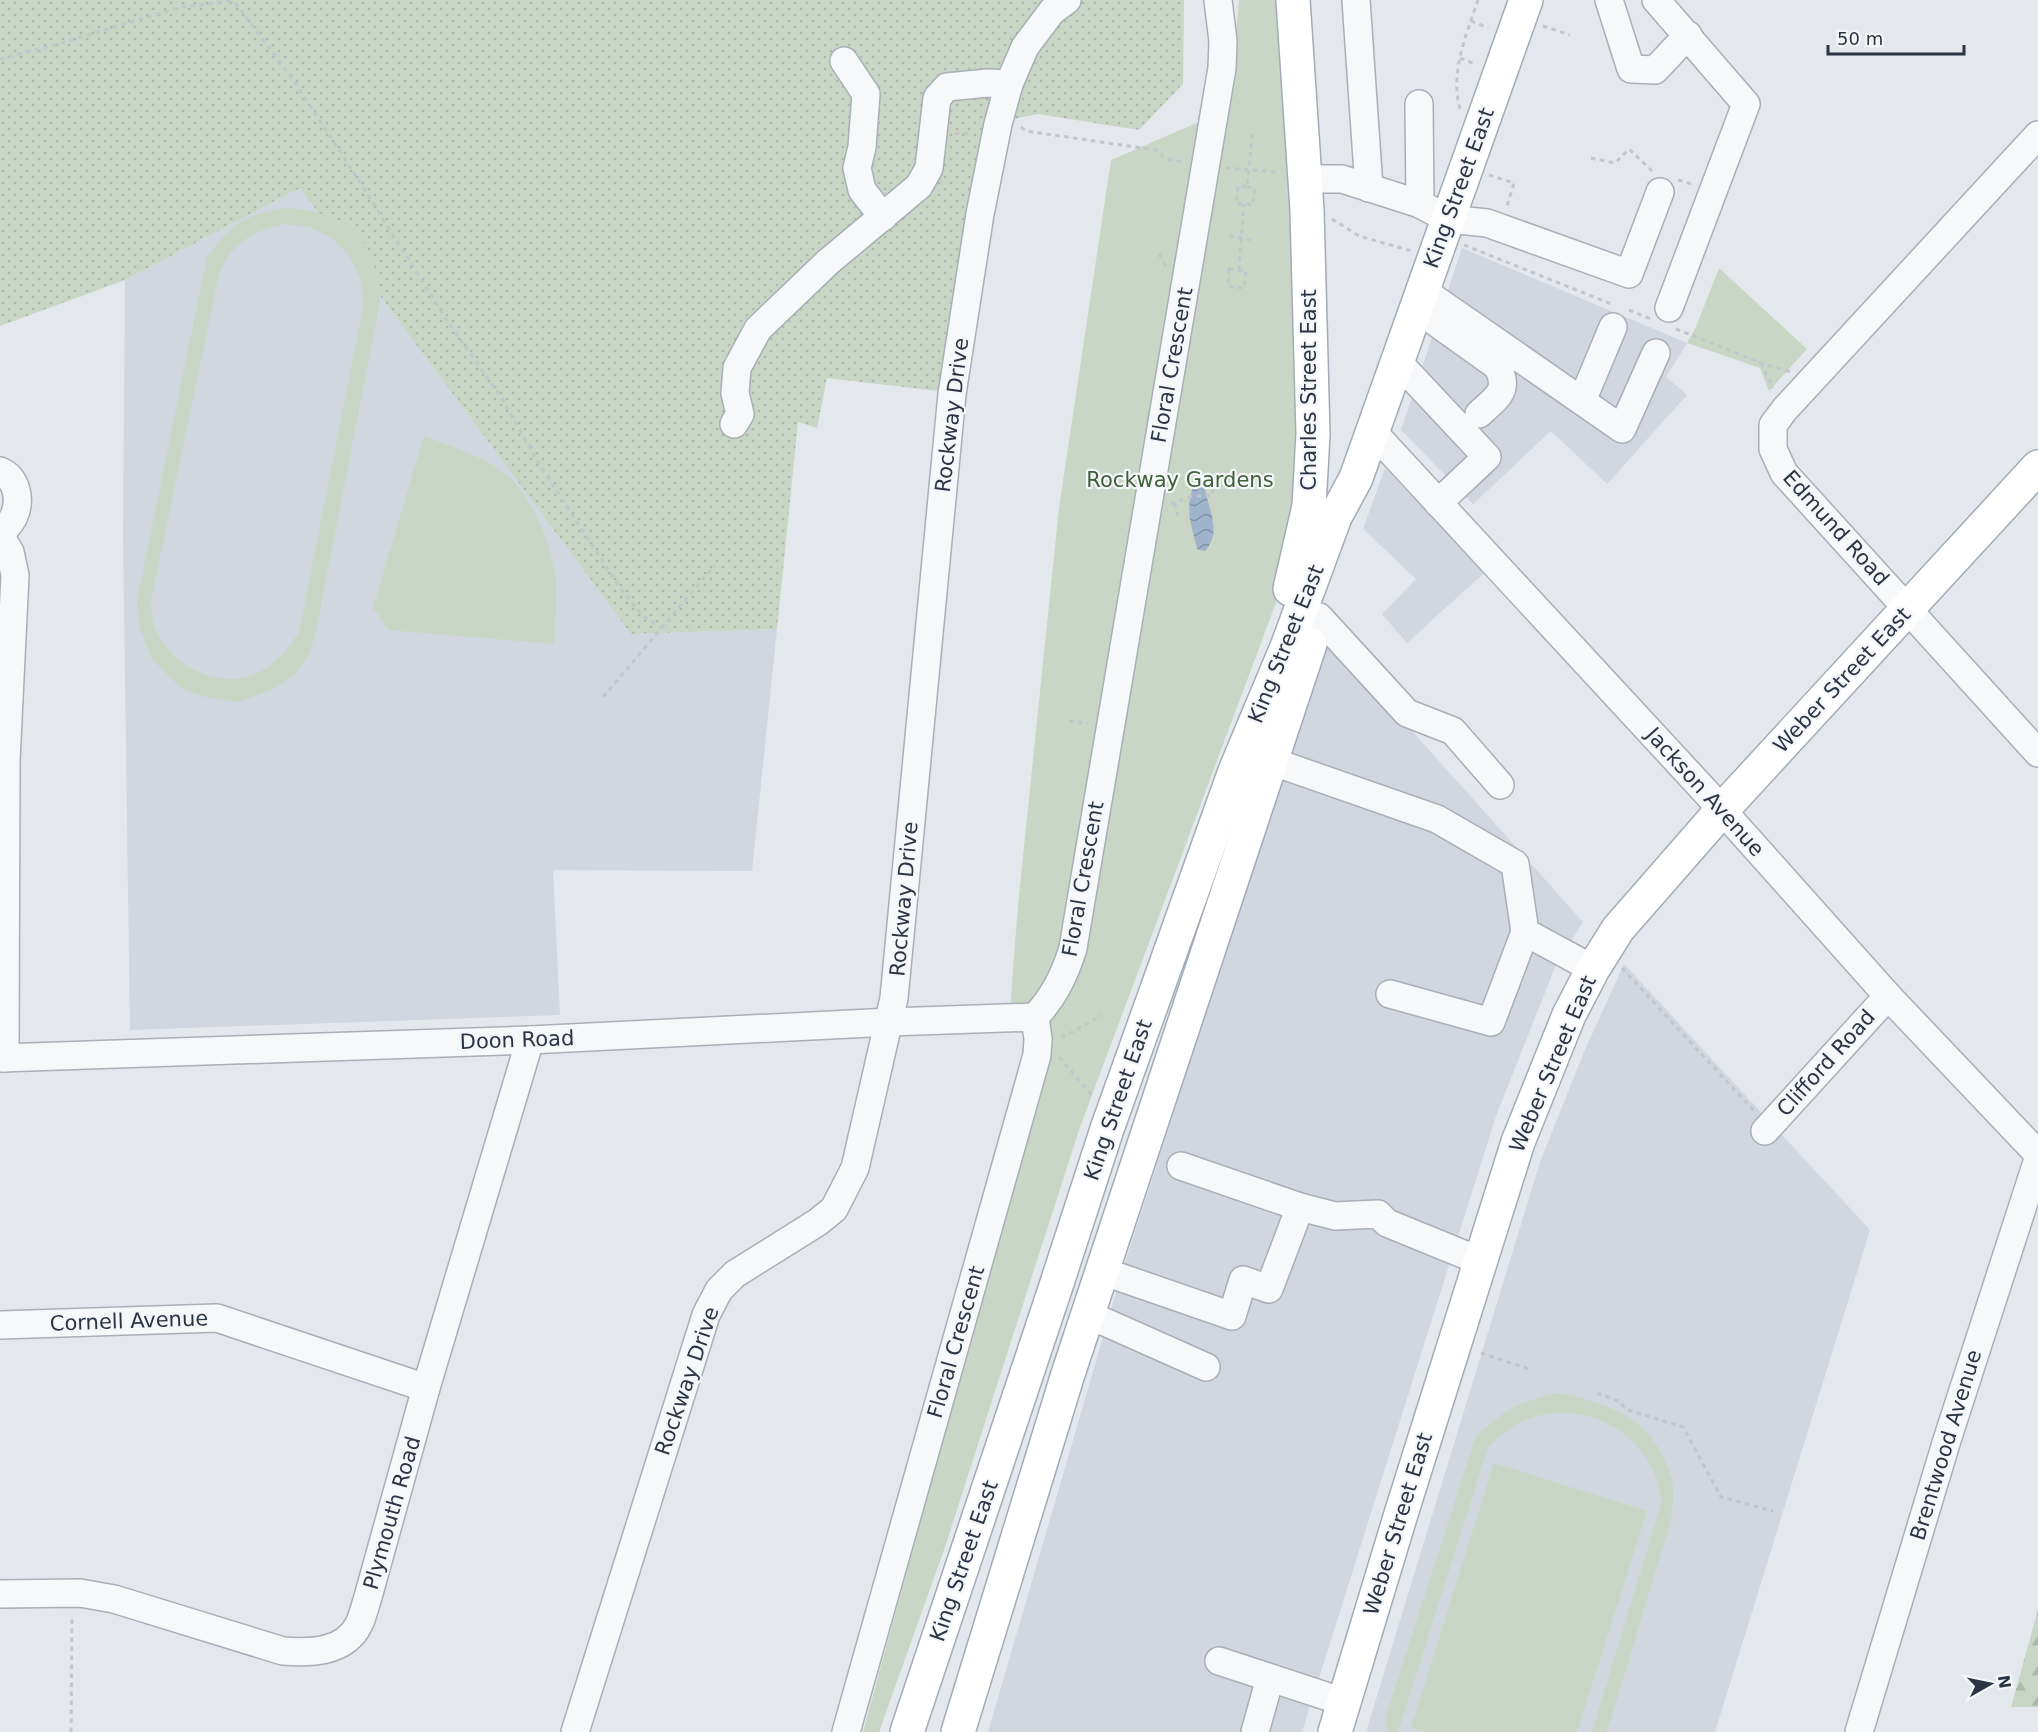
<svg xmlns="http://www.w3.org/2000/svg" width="2038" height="1732" viewBox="0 0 2038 1732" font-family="'DejaVu Sans',sans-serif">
<defs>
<pattern id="grass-dots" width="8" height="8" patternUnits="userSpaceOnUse" patternTransform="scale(1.5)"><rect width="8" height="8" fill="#c9d6c5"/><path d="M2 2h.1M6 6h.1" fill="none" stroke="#adb8ab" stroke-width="1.8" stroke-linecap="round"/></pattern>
<pattern id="forest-firs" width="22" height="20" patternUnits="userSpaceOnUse" patternTransform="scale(1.5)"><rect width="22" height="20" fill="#c9d6c5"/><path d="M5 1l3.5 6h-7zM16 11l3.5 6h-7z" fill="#adb8ab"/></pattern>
<pattern id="water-waves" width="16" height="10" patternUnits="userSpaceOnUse" patternTransform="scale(1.5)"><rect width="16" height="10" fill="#9fb4cc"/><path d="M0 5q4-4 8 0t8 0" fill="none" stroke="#8293a7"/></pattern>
</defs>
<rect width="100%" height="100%" fill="#e4e7ec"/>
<!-- built -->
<g fill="#d2d6de">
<path d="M 300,188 L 631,634 L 777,629 L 752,871 L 553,870 L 560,1015 L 130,1030 L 123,537 L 125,280 Z"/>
<path d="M 1462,248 L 1687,343 L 1666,377 L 1687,395 L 1607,484 L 1551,431 L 1473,504 L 1401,430 Z"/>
<path d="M 1385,468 L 1484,573 L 1407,643 L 1382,614 L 1416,579 L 1363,529 Z"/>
<path d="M 1328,637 L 1583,922 L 1556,965 L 1496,1116 L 1302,1732 L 988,1732 L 1122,1272 Z"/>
<path d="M 1624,964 L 1870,1230 L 1715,1732 L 1366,1732 L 1540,1162 L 1584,1052 Z"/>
</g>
<!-- grass -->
<path fill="url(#grass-dots)" d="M 0,0 L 1184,0 L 1183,84 L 1139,130 L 1038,114 L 985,125 L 938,391 L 827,378 L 817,428 L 798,422 L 777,629 L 631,634 L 300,188 L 125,280 L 0,326 Z"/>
<!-- forest -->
<path fill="url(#forest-firs)" d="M 2038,1610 L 2038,1707 L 2011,1707 Z"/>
<!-- green -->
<g fill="#c9d6c5" fill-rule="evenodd">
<path d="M 1239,0 L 1278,0 L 1294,297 L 1297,487 L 1277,600 L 1079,1130 L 945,1547 L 879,1732 L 863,1732 L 1042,1077 L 1045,1032 L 1055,1007 L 1011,1003 L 1011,996 L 1018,905 L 1059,508 L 1111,160 L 1229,109 Z"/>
<path d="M 287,208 C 329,212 360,221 374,265 C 378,277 378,291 380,302 L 315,636 L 309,654 L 294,676 L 271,690 L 238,702 L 205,697 L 182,689 L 152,659 L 140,629 L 137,600 L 207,257 C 233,223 244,214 287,208 ZM 284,224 L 309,227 L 332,238 L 349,255 L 360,278 L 364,303 L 299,632 C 289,647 281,659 265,669 C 226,694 171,669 155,628 C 152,620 152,609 151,600 L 219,274 C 232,242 252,232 284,224 Z"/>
<path d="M 1719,268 L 1807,349 L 1769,391 L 1760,368 L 1687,343 L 1696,327 Z"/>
<path d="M 424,436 C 452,447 484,456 508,476 C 531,495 553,548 556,579 C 557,600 555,622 554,644 L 389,630 L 373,608 Z"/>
<path d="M 1559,1393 C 1608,1404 1651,1417 1668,1469 C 1670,1475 1673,1481 1673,1487 C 1674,1497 1672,1509 1671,1520 L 1607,1732 L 1592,1732 L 1662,1501 C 1659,1491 1658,1479 1653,1470 C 1630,1422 1574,1400 1525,1420 C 1512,1425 1498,1437 1488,1447 L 1398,1732 L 1387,1732 L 1385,1719 L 1476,1436 C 1507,1409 1518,1401 1559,1393 Z"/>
<path d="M 1494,1463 L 1647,1511 L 1577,1732 L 1423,1732 L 1411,1728 Z"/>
</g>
<!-- water -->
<path fill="url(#water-waves)" d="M 1197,485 L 1202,485 L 1205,489 C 1209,510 1222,533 1205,551 L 1197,549 C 1191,521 1185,515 1193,486 Z"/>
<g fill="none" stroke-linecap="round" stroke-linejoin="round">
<!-- minor casing -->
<g stroke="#a9aeb7" stroke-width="30">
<g id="minor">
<path d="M 1356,0 L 1369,188"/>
<path d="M 1609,0 L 1631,69 L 1655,70 L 1688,35"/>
<path d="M 1656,0 L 1746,104 L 1669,308"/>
<path d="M 844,61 L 866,94 L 862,147 L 857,168 L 862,190 L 883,217"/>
<path d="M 1419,104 L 1420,204"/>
<path d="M 2038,135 L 1785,409 L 1773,425 L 1773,449 L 1784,473 L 2038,753"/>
<path d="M 1305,179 L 1342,179 L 1420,204 L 1448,219 L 1487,223 L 1629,274 L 1660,192"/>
<path d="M 1422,290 L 1622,429 L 1656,353"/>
<path d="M 1434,321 L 1497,366 C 1511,391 1496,398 1479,414"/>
<path d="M 1397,361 L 1487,457 L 1438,503"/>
<path d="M 1582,401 L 1613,327"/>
<path d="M 734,424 L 740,414 L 735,393 L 737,368 L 758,329 L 828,262 L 919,186 L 929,168 L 937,98 L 947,87 L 988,83 L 1009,84"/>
<path d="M 1372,431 L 1704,790 L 1888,996 L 2038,1154"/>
<path d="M 0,471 C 17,478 21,500 14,516 C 11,523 5,529 0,535"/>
<path d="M 0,536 L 10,552 L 15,575 L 6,761 L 5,1058"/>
<path d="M 1319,617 L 1407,713 L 1453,731 L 1500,785"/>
<path d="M 1271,761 L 1437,819 L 1515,864 L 1525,932 L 1593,969"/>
<path d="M 1390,994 L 1491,1022 L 1525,932"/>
<path d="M 1035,1017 C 1054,997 1065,975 1073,948 L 1222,68 L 1223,41 L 1218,0"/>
<path d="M 0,1058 L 530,1040 L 890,1022 L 1035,1017"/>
<path d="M 1765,1131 L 1888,996"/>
<path d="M 1181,1166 L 1300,1207 L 1335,1216 L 1378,1214 L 1387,1223 L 1480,1261"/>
<path d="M 1102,1271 L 1232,1316 L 1243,1280 L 1269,1289 L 1300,1207"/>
<path d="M 1087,1314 L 1206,1367"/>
<path d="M 0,1325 L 217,1318 L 426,1388"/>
<path d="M 0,1594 L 80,1593 L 114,1599 L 283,1651 C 310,1653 345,1653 359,1624 C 363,1616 365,1606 368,1597 L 426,1388 L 530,1040"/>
<path d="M 1219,1661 L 1344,1702"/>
<path d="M 575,1732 L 706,1315 L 719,1290 L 735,1274 L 818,1222 L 834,1209 L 855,1168 L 894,998 L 952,394 L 980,214 L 998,124 L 1009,84 L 1025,47 L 1052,11 L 1067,0"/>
<path d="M 846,1732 L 1037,1055 L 1038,1039 L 1035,1017"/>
<path d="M 1255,1732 L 1270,1678"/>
<path d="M 1859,1732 L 1947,1440 L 2038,1159"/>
</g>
</g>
<!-- major casing -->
<g stroke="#a3abb8" stroke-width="36">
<g id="major">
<path d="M 1290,589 L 1309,506 L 1313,434 L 1307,210 L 1293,0"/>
<path d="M 907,1732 L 1056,1286 L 1107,1129 L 1235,771 L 1287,647 L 1335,517 L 1356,478 L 1526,0"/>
<path d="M 958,1732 L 1068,1374 L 1310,644"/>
<path d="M 1335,1732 L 1401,1514 L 1518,1142 L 1569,1015 L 1593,969 L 1618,929 L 1722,810 L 2038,467"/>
</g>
</g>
<!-- path -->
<g stroke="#c2c5cb" stroke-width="3" stroke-dasharray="4.5 4.5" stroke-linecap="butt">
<path d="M 1471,21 L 1488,28"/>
<path d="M 1543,26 L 1570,35"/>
<path d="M 1460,58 L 1475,64"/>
<path d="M 0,59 L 58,44 L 181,7 L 231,1 L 237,5 L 293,80 L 349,165 L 448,322 L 501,397 L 539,464 L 620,588 L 643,616 L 662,628"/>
<path d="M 1460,109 C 1450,72 1466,35 1478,0"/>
<path d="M 1021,127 L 1026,131 L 1156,150 L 1166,159 L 1185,162"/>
<path d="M 955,134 L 972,133"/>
<path d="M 1591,158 L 1615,163 L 1629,149 L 1652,171"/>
<path d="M 1226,168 L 1279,172"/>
<path d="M 1489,175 L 1514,183 L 1507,206"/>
<path d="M 1678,180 L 1692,184"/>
<path d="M 1247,187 L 1255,188 L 1253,205 L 1236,203 L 1238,186 L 1247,187 L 1253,129"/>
<path d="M 1332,219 L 1359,236 L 1408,250 L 1411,250"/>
<path d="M 1229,236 L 1253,240"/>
<path d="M 1464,245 L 1614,305"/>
<path d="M 1159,254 L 1166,266"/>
<path d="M 1229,269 L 1246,271 L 1244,288 L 1228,286 Z"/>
<path d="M 1239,270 L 1244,204"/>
<path d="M 1629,310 L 1651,319"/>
<path d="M 1676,329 L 1761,363 L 1791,372"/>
<path d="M 1761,363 L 1773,388"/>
<path d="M 1175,503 L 1179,521"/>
<path d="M 1171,504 L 1189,497 L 1213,495 L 1212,483"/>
<path d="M 603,697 L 715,565"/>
<path d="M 1069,721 L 1088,723"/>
<path d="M 1622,968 L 1754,1111"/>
<path d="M 1061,1037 L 1067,1035 L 1102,1015"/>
<path d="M 1059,1057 L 1092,1095"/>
<path d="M 1481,1353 L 1529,1369"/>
<path d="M 1597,1393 L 1618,1401 L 1628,1410 L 1683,1427 L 1721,1497 L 1773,1511"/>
<path d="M 71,1732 L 72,1615"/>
</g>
<!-- minor -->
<use href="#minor" stroke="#f7f8fa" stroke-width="27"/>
<!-- major -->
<use href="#major" stroke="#fff" stroke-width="33"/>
</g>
<g text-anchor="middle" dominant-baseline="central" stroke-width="4.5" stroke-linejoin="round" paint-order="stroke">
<!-- street labels -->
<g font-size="21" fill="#2b3445" stroke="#f4f6f9">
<text transform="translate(1459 188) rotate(-70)">King Street East</text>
<text transform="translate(1172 365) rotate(-80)">Floral Crescent</text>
<text transform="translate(1309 390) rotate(-90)">Charles Street East</text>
<text transform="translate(952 415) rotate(-83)">Rockway Drive</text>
<text transform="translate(1836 528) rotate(48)">Edmund Road</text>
<text transform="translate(1286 644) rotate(-68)">King Street East</text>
<text transform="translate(1842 680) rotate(-47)">Weber Street East</text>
<text transform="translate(1705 792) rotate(48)">Jackson Avenue</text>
<text transform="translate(1083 879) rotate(-80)">Floral Crescent</text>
<text transform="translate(904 899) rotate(-85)">Rockway Drive</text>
<text transform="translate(517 1040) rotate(-2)">Doon Road</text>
<text transform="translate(1826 1063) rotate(-48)">Clifford Road</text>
<text transform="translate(1553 1064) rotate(-67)">Weber Street East</text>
<text transform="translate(1118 1100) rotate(-71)">King Street East</text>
<text transform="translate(129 1321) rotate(-2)">Cornell Avenue</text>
<text transform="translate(956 1342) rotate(-74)">Floral Crescent</text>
<text transform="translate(687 1381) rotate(-71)">Rockway Drive</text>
<text transform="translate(1946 1445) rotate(-73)">Brentwood Avenue</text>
<text transform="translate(392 1513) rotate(-74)">Plymouth Road</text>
<text transform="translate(1398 1524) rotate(-73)">Weber Street East</text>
<text transform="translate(964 1561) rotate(-71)">King Street East</text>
</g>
<!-- park labels -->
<g font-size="21" fill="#3f6138" stroke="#f4f6f9">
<text x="1180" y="480">Rockway Gardens</text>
</g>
</g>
<!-- north arrow -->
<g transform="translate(1990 1684) rotate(81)" stroke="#f4f6f9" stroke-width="4.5" paint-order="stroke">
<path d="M0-4.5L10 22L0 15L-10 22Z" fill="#2b3445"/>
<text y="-9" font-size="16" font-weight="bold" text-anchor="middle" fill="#2b3445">N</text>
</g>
<!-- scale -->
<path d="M1828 45v9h136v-9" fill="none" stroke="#2b3445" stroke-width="3"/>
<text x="1837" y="45" font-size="18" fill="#2b3445" stroke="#f4f6f9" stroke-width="4.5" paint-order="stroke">50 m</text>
</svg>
